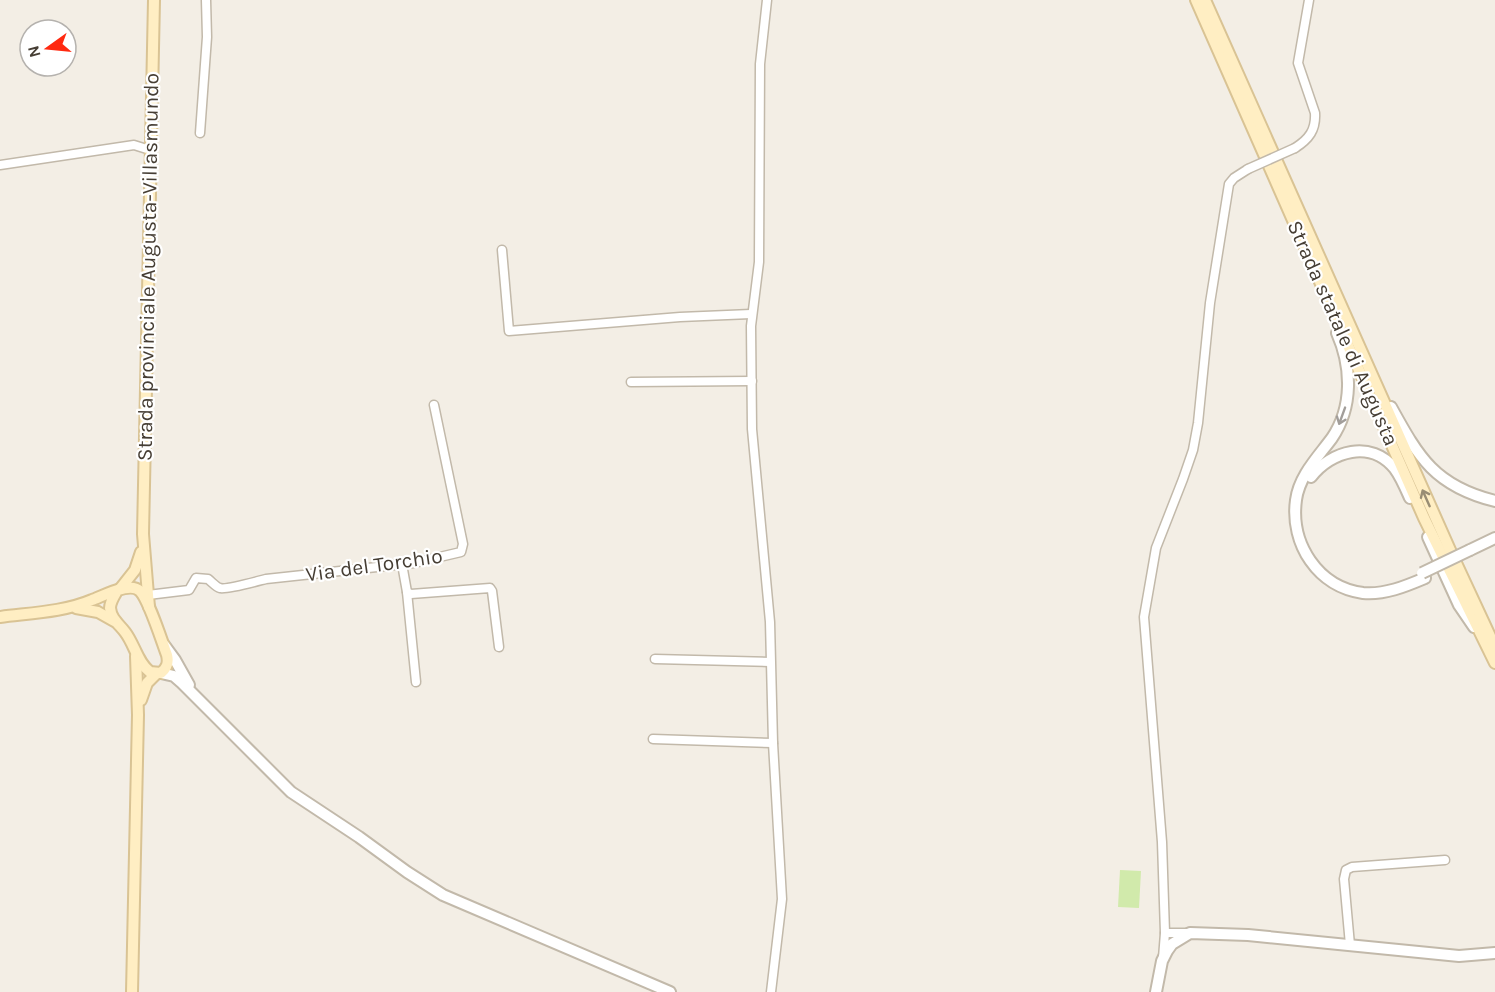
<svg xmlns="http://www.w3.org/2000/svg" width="1495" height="992" viewBox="0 0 1495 992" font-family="Karla,sans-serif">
<rect width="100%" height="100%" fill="#f3eee5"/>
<!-- green -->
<path fill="#d1eaab" d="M 1120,870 L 1141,871 L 1139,908 L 1118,907 Z"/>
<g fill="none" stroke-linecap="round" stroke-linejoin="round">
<!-- minor casing -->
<g stroke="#c2b9aa" stroke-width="11">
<g id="minor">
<path d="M 767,0 L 760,64 L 759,262 L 751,326 L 752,429 L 770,622 L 773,743 L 782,899 L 771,992"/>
<path d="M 200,133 L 207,37 L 206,0"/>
<path d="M 1295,148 C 1309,139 1316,130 1315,113 L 1298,63 L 1309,0"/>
<path d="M 0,165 L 134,145 L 150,150"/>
<path d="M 502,250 L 509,331 L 680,317 L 751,314"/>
<path d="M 631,382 L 752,381"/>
<path d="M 402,564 L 407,592 L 411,594 L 490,588 L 492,591 L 499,647"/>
<path d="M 407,592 L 416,682"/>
<path d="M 148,595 L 189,590 L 196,578 L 208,579 C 212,582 216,587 220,588 C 226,590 258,581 266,579 L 414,563 L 461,552 L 463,544 L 434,405"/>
<path d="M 655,659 L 770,662"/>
<path d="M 653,739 L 773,743"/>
<path d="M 1165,933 L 1190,933"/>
<path d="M 1350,945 L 1344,879 L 1346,870 L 1352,867 L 1445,860"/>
<path d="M 1163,958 L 1165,933 L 1162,842 L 1144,617 L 1156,548 L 1183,479 L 1193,450 L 1198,423 L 1210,303 L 1229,184 L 1234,178 L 1248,169"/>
</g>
</g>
<!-- tertiary casing -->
<g stroke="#c2b9aa" stroke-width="14">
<g id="tertiary">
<path d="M 1337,333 C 1352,367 1353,407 1332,438 C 1318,457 1299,476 1296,500 C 1290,544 1318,587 1363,593 C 1385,595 1406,586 1425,578"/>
<path d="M 1391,407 C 1419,458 1435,486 1495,501"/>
<path d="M 1311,477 C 1331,451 1371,439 1395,469 C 1401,477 1406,489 1410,498"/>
<path d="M 1428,537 L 1459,605 L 1474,627"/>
<path d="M 1470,550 L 1495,538"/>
<path d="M 164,645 L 175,660 L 189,685"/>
<path d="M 161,673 L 174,676 L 182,683 L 291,792 L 359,837 L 407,872 L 443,895 L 670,992"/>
<path d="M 1156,992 L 1162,961 L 1167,951 L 1172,944 L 1190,933 L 1248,935 L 1459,956 L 1495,953"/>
</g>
</g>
<!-- secondary casing -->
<g stroke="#d9c394" stroke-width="14">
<g id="secondary">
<path d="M 1196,0 L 1424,518 L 1495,663"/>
<path d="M 1205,0 L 1450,550 L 1495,647"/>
<path d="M 120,589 L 135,570 L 141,552"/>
<path d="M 149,607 L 143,534 L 154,0"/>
<path d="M 76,608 L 98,612 L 114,621"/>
<path d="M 0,617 C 30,613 64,612 92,600 C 103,596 130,581 140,591 C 149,600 162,642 167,655 C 169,663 167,668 161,673 L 150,672 C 137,662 135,645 125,632 C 119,624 111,619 110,608 C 110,602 114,596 117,591"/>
<path d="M 141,700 L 147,683 L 157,673"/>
<path d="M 132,992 L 138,715 L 136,656"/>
</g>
</g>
<!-- minor -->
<use href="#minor" stroke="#fff" stroke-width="8"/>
<!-- tertiary -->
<use href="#tertiary" stroke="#fff" stroke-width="10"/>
<!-- secondary -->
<use href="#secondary" stroke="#ffeec3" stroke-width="10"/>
<!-- minor-bridge casing -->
<g stroke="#c2b9aa" stroke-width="11" stroke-linecap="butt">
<path id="minor-bridge" d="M 1248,169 L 1295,148"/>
</g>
<!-- tertiary-bridge casing -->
<g stroke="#c2b9aa" stroke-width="14" stroke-linecap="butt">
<path id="tertiary-bridge" d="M 1422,573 L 1470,550"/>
</g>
<!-- minor-bridge -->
<use href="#minor-bridge" stroke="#fff" stroke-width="8"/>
<!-- tertiary-bridge -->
<use href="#tertiary-bridge" stroke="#fff" stroke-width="10"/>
</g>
<!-- one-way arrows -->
<defs><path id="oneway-shaft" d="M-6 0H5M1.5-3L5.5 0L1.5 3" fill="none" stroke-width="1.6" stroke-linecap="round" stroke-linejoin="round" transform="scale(1.5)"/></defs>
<use stroke="#a29e9a" href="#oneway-shaft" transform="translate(1342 416) rotate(110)"/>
<use stroke="#998d74" href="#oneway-shaft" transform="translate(1426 498) rotate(-114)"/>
<g text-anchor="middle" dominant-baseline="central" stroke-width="4.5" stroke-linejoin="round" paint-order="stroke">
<!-- street labels -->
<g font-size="21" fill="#463e34" stroke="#fff">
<text transform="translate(148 267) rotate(-89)">Strada provinciale Augusta-Villasmundo</text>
<text transform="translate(1343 333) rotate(66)">Strada statale di Augusta</text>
<text transform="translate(374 565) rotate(-8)">Via del Torchio</text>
</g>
</g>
<!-- north arrow -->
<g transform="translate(48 48) rotate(255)"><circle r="28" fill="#ffffff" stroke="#b5b2ae" stroke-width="1.5"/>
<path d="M0-4.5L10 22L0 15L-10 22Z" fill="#ff2910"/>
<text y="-9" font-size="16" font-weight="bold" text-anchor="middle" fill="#463e34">N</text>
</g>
</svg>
